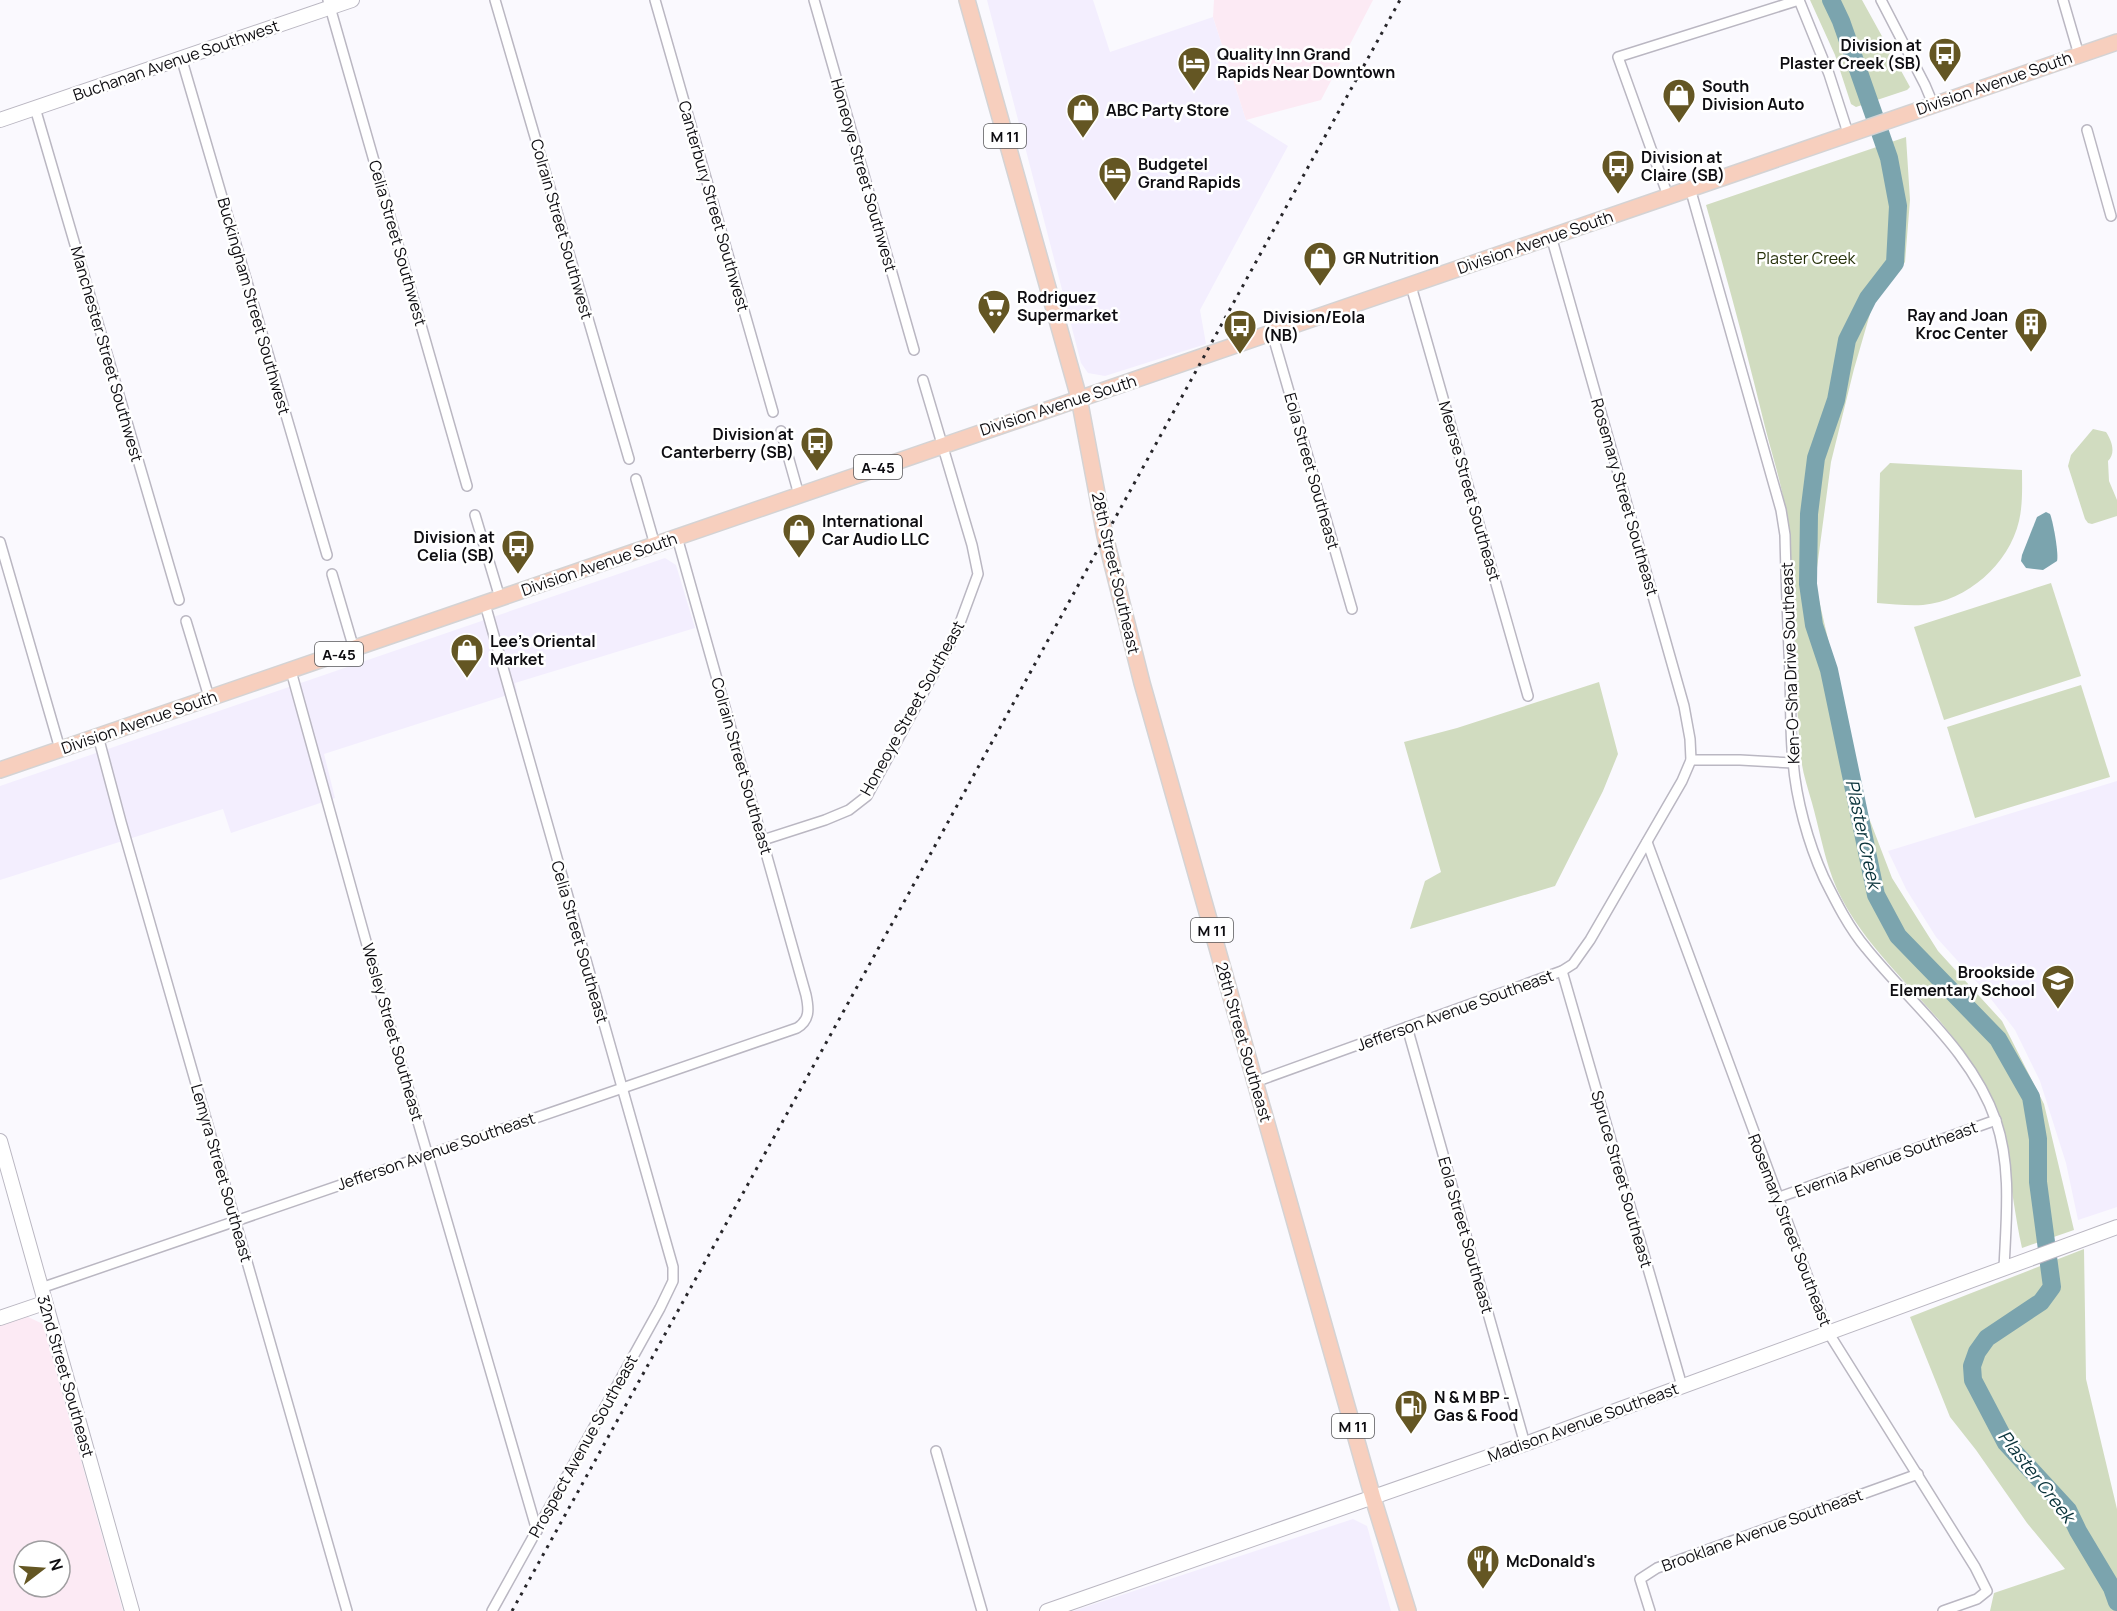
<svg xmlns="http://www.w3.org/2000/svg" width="2117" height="1611" viewBox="0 0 2117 1611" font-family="Manrope,sans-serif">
<rect width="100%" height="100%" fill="#faf9fe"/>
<!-- built -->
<g fill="#f3eefe">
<path d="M 987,0 L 1093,0 L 1110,52 L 1213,17 L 1246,120 L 1288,146 L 1200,310 L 1206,344 L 1105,376 L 1088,373 L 1081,363 Z"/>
<path d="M 665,558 L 676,565 L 695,628 L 515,683 L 517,692 L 324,754 L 335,798 L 231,833 L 223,809 L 0,880 L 0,786 Z"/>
<path d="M 2117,781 L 2117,1207 L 2078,1220 L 2066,1163 L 2040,1081 L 2015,1030 L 1984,990 L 1936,937 L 1906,889 L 1888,851 Z"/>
<path d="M 1353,1519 L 1367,1526 L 1391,1611 L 1073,1611 Z"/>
</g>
<!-- industrial -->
<g fill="#fceaf4" fill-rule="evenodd">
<path d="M 1214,0 L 1373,0 L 1321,100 L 1246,120 L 1213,17 Z"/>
<path d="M 26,1316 L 43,1324 L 123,1611 L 0,1611 L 0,1325 ZM 24,1551 L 60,1551 L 60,1587 L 24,1587 Z"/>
</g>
<!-- green -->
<g fill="#d1dcc0">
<path d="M 1810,0 L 1862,0 L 1910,87 L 1907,90 L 1856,107 L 1851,104 L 1835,55 Z"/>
<path d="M 1906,137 L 1910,200 L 1905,262 L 1872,307 L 1854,369 L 1831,462 L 1815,583 L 1844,708 L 1864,805 L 1892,878 L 1938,951 L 2002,1021 L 2044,1104 L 2074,1230 L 2022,1248 C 2008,1183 2009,1125 1973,1066 C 1932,998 1853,946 1829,868 C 1822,846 1818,824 1812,803 C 1808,789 1803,774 1801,759 C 1793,678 1798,595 1786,514 C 1782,484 1772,455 1765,427 C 1747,352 1727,278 1706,205 Z"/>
<path d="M 2093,429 L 2106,432 C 2112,441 2116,453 2108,461 L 2109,481 L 2117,500 L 2117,516 L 2092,524 L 2088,523 L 2085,519 L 2068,466 L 2071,455 Z"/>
<path d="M 1890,463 L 2022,470 C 2022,486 2023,504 2019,521 C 2009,564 1967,601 1923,605 C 1908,606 1892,604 1877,603 L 1880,473 Z"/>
<path d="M 2051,583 L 2081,676 L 1944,720 L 1914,627 Z"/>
<path d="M 1599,682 L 1618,754 L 1603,791 L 1555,886 L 1410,929 L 1425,881 L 1441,872 L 1404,742 L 1457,728 Z"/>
<path d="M 2081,685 L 2110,777 L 1975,818 L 1947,727 Z"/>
<path d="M 2084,1249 L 2086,1379 L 2117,1509 L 2117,1611 L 1990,1611 L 1994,1593 L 2065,1569 L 2027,1523 L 1976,1450 L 1950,1417 L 1910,1317 Z"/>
</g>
<!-- water -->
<path fill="#7ba4ae" d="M 2046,512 L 2050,514 C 2053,521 2059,554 2057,561 L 2043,570 L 2026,568 L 2021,561 L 2022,555 L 2037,517 Z"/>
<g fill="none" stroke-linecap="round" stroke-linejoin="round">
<!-- river -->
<path stroke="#7ba4ae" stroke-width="18" d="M 1831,0 L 1841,21 L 1889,158 L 1898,206 L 1895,263 L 1868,298 L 1847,340 L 1836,400 L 1816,458 L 1809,514 L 1808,584 L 1814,625 L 1829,670 L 1876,895 L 1898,936 L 1998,1039 L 2031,1097 L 2038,1139 L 2038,1182 L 2052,1287 L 2041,1302 L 1987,1338 L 1977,1352 L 1972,1366 L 1973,1380 L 2006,1443 L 2068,1510 L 2078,1531 L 2112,1588 L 2117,1602"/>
<!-- street casing -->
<g stroke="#bab7c2" stroke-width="12">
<g id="street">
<path d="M 328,0 L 467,486"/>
<path d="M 495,0 L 629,459"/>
<path d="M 655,0 L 773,412"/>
<path d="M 814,0 L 914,350"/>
<path d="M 1799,0 L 1829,74 L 1848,133"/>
<path d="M 1881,0 L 1925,85 L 1933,104"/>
<path d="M 2063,0 L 2079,55"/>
<path d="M 181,57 L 327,555"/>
<path d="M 35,108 L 179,600"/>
<path d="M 2087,130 L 2111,216"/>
<path d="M 1690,188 L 1781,510 L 1785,535 C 1786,581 1788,628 1790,675 C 1791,703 1790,732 1793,761 C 1796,799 1808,843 1824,878 C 1836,902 1849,928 1866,948 C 1911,1004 1972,1051 1996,1121 C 2012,1168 2006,1220 2004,1269"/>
<path d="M 1668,196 L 1618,57 L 1799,0"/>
<path d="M 1411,286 L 1528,696"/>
<path d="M 1272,333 L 1352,609"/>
<path d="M 781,431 L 799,495"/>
<path d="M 636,479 L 655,545"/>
<path d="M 475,515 L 500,598"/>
<path d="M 0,542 L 60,749"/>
<path d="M 332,574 L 354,649"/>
<path d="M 485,604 L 673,1267 L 673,1281 L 660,1308 L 492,1611"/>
<path d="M 186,621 L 209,697"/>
<path d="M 291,671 L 377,981 L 537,1531"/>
<path d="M 98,736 L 121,822 L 347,1611"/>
<path d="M 1691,760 L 1740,760 L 1793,763"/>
<path d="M 763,840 L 825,820 L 849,810 L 867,796 L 957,631 L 978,574 L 972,545 L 923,380"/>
<path d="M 1647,842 L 1828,1332 L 1975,1567 L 1987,1591 L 1977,1599 L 1943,1611"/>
<path d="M 1562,971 L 1682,1386"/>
<path d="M 1407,1027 L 1525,1444"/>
<path d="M 1255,1082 L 1562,971 L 1573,964 L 1590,940 L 1682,781 L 1691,760 L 1690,739 L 1684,706 L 1551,236"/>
<path d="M 1777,1198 L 1996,1120"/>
<path d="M 41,1288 L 797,1028 C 810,1020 809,1009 806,995 L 677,537"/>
<path d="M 936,1451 L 982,1611"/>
<path d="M 1650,1611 L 1640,1579 L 1657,1568 L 1918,1474"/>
</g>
</g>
<!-- secondary casing -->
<g stroke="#bab7c2" stroke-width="16">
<g id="secondary">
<path d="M 0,120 L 352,0"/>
<path d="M 0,1141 L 132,1611"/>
<path d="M 0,1318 L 44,1303"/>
<path d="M 1047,1611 L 1525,1444 L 2117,1227"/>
</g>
</g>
<!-- primary casing -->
<g stroke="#d4d3d4" stroke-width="18">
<g id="primary">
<path d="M 967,0 L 1079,398 L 1105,536 L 1142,683 L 1373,1498 L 1408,1611"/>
<path d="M 0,770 L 2117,42"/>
</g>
</g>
<!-- street -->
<use href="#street" stroke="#fff" stroke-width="9"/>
<!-- secondary -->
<use href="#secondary" stroke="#fff" stroke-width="14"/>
<!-- primary -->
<use href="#primary" stroke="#f7cfbe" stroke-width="15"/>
<!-- rail -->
<path stroke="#27262a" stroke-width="3" stroke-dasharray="3 6" stroke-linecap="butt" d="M 512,1611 L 920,873 L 1400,0"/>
</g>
<!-- icons -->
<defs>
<g id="bus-pin" transform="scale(1.725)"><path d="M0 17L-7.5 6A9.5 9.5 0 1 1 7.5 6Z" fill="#645623" stroke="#fff"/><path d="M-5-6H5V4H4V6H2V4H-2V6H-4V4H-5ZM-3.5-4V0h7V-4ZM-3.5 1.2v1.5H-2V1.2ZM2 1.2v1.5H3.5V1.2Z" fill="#fff"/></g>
<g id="hotel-pin" transform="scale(1.725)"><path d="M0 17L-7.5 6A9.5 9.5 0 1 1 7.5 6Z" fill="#645623" stroke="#fff"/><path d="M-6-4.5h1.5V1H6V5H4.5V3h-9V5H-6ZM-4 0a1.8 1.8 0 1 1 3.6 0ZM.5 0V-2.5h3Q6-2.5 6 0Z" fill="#fff"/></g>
<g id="shop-pin" transform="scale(1.725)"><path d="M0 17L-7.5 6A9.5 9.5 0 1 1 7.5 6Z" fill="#645623" stroke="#fff"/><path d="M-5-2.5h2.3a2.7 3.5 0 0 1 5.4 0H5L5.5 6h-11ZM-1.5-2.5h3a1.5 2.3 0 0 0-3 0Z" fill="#fff"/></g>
<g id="supermarket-pin" transform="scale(1.725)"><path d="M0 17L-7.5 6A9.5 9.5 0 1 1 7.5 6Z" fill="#645623" stroke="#fff"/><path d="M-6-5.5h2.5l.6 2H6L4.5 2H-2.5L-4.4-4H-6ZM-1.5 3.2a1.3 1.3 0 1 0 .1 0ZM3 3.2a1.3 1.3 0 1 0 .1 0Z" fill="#fff"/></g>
<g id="building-pin" transform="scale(1.725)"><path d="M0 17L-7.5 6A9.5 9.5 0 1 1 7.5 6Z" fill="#645623" stroke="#fff"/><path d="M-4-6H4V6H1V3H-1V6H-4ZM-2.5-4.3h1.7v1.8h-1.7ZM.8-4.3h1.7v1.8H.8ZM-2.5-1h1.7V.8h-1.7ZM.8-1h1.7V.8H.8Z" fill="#fff"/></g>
<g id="school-pin" transform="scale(1.725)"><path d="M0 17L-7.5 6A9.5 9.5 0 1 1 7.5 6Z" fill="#645623" stroke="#fff"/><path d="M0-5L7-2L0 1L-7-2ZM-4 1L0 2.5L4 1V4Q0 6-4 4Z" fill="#fff"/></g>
<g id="fuel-pin" transform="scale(1.725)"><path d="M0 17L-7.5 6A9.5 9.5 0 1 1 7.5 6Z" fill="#645623" stroke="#fff"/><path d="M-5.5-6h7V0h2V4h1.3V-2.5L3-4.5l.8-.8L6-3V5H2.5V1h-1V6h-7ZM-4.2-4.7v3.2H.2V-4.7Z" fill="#fff"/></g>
<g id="restaurant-pin" transform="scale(1.725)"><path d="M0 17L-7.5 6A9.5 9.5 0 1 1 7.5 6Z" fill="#645623" stroke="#fff"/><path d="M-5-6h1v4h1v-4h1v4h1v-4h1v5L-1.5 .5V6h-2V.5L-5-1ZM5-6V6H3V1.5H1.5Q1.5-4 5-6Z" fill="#fff"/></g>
</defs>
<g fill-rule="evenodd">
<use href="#bus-pin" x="1945" y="54"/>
<use href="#hotel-pin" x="1194" y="63"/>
<use href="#shop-pin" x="1679" y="95"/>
<use href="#shop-pin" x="1083" y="110"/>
<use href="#bus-pin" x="1618" y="166"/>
<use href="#hotel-pin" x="1115" y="173"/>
<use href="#shop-pin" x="1320" y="258"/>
<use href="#supermarket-pin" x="994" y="306"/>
<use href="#building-pin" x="2031" y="324"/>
<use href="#bus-pin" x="1240" y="326"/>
<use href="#bus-pin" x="817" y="443"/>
<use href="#shop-pin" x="799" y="530"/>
<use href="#bus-pin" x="518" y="546"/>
<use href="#shop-pin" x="467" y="650"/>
<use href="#school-pin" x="2058" y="981"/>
<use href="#fuel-pin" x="1411" y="1406"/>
<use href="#restaurant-pin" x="1483" y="1561"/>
</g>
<g text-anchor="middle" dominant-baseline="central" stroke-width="5" stroke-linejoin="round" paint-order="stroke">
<!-- shield labels -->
<g fill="#fff" stroke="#565658" stroke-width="1.5">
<rect x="984" y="124" width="42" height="24" rx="4.5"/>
<rect x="854" y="455" width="48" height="24" rx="4.5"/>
<rect x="315" y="642" width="48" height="24" rx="4.5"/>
<rect x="1191" y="918" width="42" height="24" rx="4.5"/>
<rect x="1332" y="1414" width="42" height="24" rx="4.5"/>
</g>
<g font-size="15" font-weight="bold" fill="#0e0d11">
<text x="1005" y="136">M 11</text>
<text x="878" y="467">A-45</text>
<text x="339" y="654">A-45</text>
<text x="1212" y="930">M 11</text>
<text x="1353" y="1426">M 11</text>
</g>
<!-- poi labels -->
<g font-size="16" font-weight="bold" fill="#0e0d11" stroke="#fff" text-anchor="start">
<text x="1922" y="45" text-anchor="end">Division at<tspan x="1922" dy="18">Plaster Creek (SB)</tspan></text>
<text x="1217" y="54">Quality Inn Grand<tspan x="1217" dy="18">Rapids Near Downtown</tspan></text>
<text x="1702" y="86">South<tspan x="1702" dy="18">Division Auto</tspan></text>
<text x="1106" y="110">ABC Party Store</text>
<text x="1641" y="157">Division at<tspan x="1641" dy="18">Claire (SB)</tspan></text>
<text x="1138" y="164">Budgetel<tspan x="1138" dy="18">Grand Rapids</tspan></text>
<text x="1343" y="258">GR Nutrition</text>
<text x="1017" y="297">Rodriguez<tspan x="1017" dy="18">Supermarket</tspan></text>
<text x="2008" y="315" text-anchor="end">Ray and Joan<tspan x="2008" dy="18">Kroc Center</tspan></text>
<text x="1263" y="317">Division/Eola<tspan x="1263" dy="18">(NB)</tspan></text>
<text x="794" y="434" text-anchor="end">Division at<tspan x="794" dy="18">Canterberry (SB)</tspan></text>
<text x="822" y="521">International<tspan x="822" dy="18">Car Audio LLC</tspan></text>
<text x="495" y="537" text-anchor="end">Division at<tspan x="495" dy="18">Celia (SB)</tspan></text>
<text x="490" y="641">Lee's Oriental<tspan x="490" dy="18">Market</tspan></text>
<text x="2035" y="972" text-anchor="end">Brookside<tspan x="2035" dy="18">Elementary School</tspan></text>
<text x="1434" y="1397">N &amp; M BP -<tspan x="1434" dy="18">Gas &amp; Food</tspan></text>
<text x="1506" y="1561">McDonald's</text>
</g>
<!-- street labels -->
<g font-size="16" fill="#0e0d11" stroke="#fff">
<text transform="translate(176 60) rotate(-19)">Buchanan Avenue Southwest</text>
<text transform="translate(1994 83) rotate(-19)">Division Avenue South</text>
<text transform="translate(864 175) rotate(74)">Honeoye Street Southwest</text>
<text transform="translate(714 206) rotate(74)">Canterbury Street Southwest</text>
<text transform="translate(562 229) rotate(74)">Colrain Street Southwest</text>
<text transform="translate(1535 242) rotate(-19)">Division Avenue South</text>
<text transform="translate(398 243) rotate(74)">Celia Street Southwest</text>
<text transform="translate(254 306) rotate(74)">Buckingham Street Southwest</text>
<text transform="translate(107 354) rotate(74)">Manchester Street Southwest</text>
<text transform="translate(1058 405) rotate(-18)">Division Avenue South</text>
<text transform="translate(1312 471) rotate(74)">Eola Street Southeast</text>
<text transform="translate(1470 491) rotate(74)">Meerse Street Southeast</text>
<text transform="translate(1625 497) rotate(74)">Rosemary Street Southeast</text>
<text transform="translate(599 564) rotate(-19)">Division Avenue South</text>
<text transform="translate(1116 573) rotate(77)">28th Street Southeast</text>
<text transform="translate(1790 663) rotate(-92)">Ken-O-Sha Drive Southeast</text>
<text transform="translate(912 708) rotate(-61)">Honeoye Street Southeast</text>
<text transform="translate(139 722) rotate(-19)">Division Avenue South</text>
<text transform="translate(742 766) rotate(74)">Colrain Street Southeast</text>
<text transform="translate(580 942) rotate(74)">Celia Street Southeast</text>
<text transform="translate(1455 1010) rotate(-20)">Jefferson Avenue Southeast</text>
<text transform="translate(393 1032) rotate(74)">Wesley Street Southeast</text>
<text transform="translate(1244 1042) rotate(74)">28th Street Southeast</text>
<text transform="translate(436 1151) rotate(-19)">Jefferson Avenue Southeast</text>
<text transform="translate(1886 1159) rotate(-20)">Evernia Avenue Southeast</text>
<text transform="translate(222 1173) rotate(74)">Lemyra Street Southeast</text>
<text transform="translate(1622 1179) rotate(74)">Spruce Street Southeast</text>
<text transform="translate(1790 1230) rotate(69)">Rosemary Street Southeast</text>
<text transform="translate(1466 1235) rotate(74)">Eola Street Southeast</text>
<text transform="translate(66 1376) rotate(74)">32nd Street Southeast</text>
<text transform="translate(1583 1422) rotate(-20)">Madison Avenue Southeast</text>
<text transform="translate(583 1446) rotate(-61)">Prospect Avenue Southeast</text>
<text transform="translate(1762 1530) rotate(-20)">Brooklane Avenue Southeast</text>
</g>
<!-- park labels -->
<g font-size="16" fill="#26310a" stroke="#fff">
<text x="1806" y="258">Plaster Creek</text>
</g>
<!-- water labels -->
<g font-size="18" font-style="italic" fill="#073139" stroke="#fff">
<text transform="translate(1864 834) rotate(78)">Plaster Creek</text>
<text transform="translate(2037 1476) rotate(52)">Plaster Creek</text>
</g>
</g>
<!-- north arrow -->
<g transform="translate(42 1569) rotate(73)"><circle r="28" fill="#ffffff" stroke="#9f9ea0" stroke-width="1.5"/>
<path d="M0-4.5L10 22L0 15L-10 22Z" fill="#645623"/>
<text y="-9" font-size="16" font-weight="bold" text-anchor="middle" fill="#0e0d11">N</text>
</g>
</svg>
